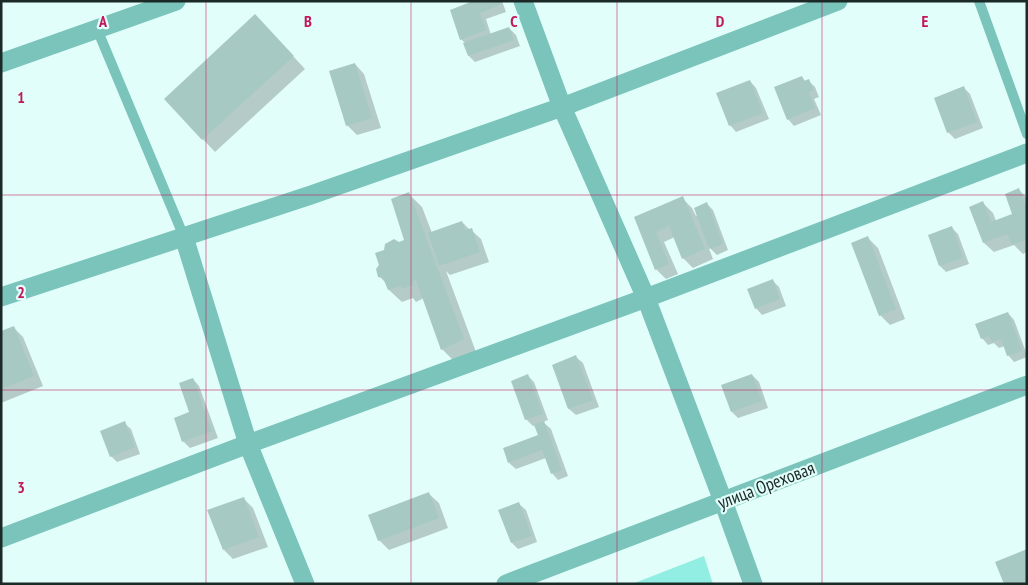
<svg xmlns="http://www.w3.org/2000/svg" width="1028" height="585" viewBox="0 0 1028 585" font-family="'PT Sans Narrow',sans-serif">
<rect width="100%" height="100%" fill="#e2fefa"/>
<!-- green -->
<path fill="#92ede2" d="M 704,556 L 713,584 L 632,584 Z"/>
<!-- shadow -->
<g fill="#0003">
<path d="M 477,1 L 502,1 L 506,12 L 486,19 L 491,35 L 509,28 L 516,35 L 520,46 L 475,62 L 469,56 L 466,44 L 461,39 Z"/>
<path d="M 268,29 L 305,69 L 215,152 L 165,99 Z"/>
<path d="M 355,64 L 364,74 L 381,128 L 357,135 L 347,125 Z"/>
<path d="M 802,77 L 806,82 L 809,81 L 815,87 L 819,97 L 814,99 L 821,115 L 794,126 L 788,119 Z"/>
<path d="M 750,81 L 756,88 L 769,119 L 736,132 L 730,125 Z"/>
<path d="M 964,88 L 970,94 L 983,128 L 955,139 L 948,132 Z"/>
<path d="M 1019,190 L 1027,198 L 1027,252 L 1023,254 L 1014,245 L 994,252 L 984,243 L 983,203 L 993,213 L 996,221 L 1014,214 Z"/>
<path d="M 409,194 L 422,207 L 432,233 L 462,222 L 470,230 L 471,230 L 481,239 L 489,262 L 450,275 L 446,271 L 476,352 L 455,362 L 442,349 L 424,298 L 416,302 L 413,298 L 402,302 L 389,290 L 387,284 L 379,276 L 399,244 L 406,241 Z"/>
<path d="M 682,198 L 692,208 L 696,216 L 698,215 L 707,204 L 713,210 L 728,250 L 717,255 L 708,246 L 713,259 L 693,268 L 683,258 L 675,237 L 664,242 L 678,274 L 666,279 L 656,269 L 635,217 Z"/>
<path d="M 952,228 L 958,234 L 969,264 L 946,272 L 940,266 Z"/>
<path d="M 868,238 L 878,248 L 905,319 L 890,325 L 880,315 Z"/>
<path d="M 772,280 L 779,287 L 786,306 L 762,315 L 756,308 Z"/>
<path d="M 1008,313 L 1014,320 L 1027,355 L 1027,357 L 1014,362 L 1008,355 L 1005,346 L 999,348 L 994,343 L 988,345 L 982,338 Z"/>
<path d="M 14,328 L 23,337 L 43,386 L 1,403 L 1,333 Z"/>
<path d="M 576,357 L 583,363 L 599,407 L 576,415 L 569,409 Z"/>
<path d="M 752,375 L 759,382 L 768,408 L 738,418 L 732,412 Z"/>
<path d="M 528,376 L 534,382 L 548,420 L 543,422 L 551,429 L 568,476 L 558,480 L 552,473 L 546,458 L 516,469 L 509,463 L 540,436 L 536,425 L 533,426 L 526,419 Z"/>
<path d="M 193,379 L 199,386 L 218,438 L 190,448 L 183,441 L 191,413 Z"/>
<path d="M 124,423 L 131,429 L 140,454 L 117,462 L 111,456 Z"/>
<path d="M 429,494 L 439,503 L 448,528 L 389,550 L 379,540 Z"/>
<path d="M 243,498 L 253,508 L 268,547 L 233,559 L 224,550 Z"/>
<path d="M 519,504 L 526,510 L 537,542 L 518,549 L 512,543 Z"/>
</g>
<!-- building -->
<g fill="#a7c9c4">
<path d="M 473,1 L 499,1 L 500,5 L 480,13 L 486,30 L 460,40 L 450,10 Z"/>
<path d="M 255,14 L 294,56 L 202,140 L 164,99 Z"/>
<path d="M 509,27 L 514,40 L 468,56 L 463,43 Z"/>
<path d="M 355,63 L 372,118 L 346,126 L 329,71 Z"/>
<path d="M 802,76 L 804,81 L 809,79 L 813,90 L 809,92 L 815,108 L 787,120 L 774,87 Z"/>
<path d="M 750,80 L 763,113 L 729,126 L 716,93 Z"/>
<path d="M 964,86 L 977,122 L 947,133 L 934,98 Z"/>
<path d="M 1019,188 L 1027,208 L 1027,239 L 1012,245 L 1007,234 L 983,243 L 969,207 L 983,201 L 991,222 L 1012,214 L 1005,194 Z"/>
<path d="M 409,192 L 464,339 L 441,350 L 416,280 L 413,281 L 413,285 L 403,289 L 400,286 L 388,290 L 383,278 L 378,277 L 376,269 L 379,265 L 375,253 L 384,250 L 385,244 L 394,239 L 399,242 L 404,240 L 391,199 Z"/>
<path d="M 683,196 L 705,249 L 682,259 L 669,226 L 656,232 L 669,264 L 655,270 L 634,217 Z"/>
<path d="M 707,202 L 723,244 L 709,249 L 694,208 Z"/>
<path d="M 462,221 L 465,230 L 472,228 L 480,252 L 439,266 L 428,233 Z"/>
<path d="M 952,226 L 963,258 L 939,266 L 928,235 Z"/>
<path d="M 868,236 L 896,309 L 879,316 L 851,243 Z"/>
<path d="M 773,279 L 780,299 L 755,309 L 747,289 Z"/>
<path d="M 1008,312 L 1022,351 L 1007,356 L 1001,339 L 992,342 L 989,336 L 981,339 L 975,324 Z"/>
<path d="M 14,326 L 34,376 L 1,389 L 1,331 Z"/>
<path d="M 576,355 L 593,400 L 568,409 L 552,365 Z"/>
<path d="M 528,374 L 543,414 L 525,420 L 511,381 Z"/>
<path d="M 752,374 L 762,401 L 731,412 L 721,385 Z"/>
<path d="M 193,378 L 212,431 L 182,442 L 174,418 L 189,412 L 179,383 Z"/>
<path d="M 125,421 L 135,447 L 110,457 L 100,431 Z"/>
<path d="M 544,421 L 562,470 L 551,474 L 542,450 L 508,463 L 503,448 L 538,435 L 534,425 Z"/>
<path d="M 429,492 L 439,518 L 378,541 L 368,515 Z"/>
<path d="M 244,497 L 259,537 L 223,550 L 207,510 Z"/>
<path d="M 519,502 L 532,536 L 511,543 L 498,510 Z"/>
<path d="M 1027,549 L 1027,584 L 1004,584 L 995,562 Z"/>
</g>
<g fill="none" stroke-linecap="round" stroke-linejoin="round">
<!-- lane -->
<g stroke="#7ac4bb" stroke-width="10">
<path d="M 979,1 L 1027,134"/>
<path d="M 97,29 L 184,237"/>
</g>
<!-- street -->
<g stroke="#7ac4bb" stroke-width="19">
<path d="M 523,1 L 562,107 L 646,298 L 723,501 L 753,584"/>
<path d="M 1,63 L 176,1"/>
<path d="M 184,237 L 248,444 L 305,584"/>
<path d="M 1,297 L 311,195 L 562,107 L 838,1"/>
<path d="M 1,538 L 248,444 L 646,298 L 1027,153"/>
<path d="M 506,584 L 1027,385"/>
</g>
</g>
<!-- grid -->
<path fill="none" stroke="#c2185b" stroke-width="1" stroke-opacity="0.55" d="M 206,1 L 206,584M 411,1 L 411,584M 617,1 L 617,584M 822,1 L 822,584M 1,195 L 1027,195M 1,390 L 1027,390"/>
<g text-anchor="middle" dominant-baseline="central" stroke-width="4.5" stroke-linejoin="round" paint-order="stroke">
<!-- street labels -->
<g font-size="18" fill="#1b2927" stroke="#e2fefa">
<text transform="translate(766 485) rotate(-21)">улица Ореховая</text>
</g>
</g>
<g font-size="16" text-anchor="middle" font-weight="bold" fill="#c2185b" stroke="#e2fefa" stroke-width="4.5" stroke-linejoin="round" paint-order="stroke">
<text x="103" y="27">A</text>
<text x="308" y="27">B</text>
<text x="514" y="27">C</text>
<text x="720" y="27">D</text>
<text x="925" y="27">E</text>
<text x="21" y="103">1</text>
<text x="21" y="298">2</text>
<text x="21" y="493">3</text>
</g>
<!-- border -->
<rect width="1028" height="585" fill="none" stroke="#1b2927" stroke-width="5"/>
</svg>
